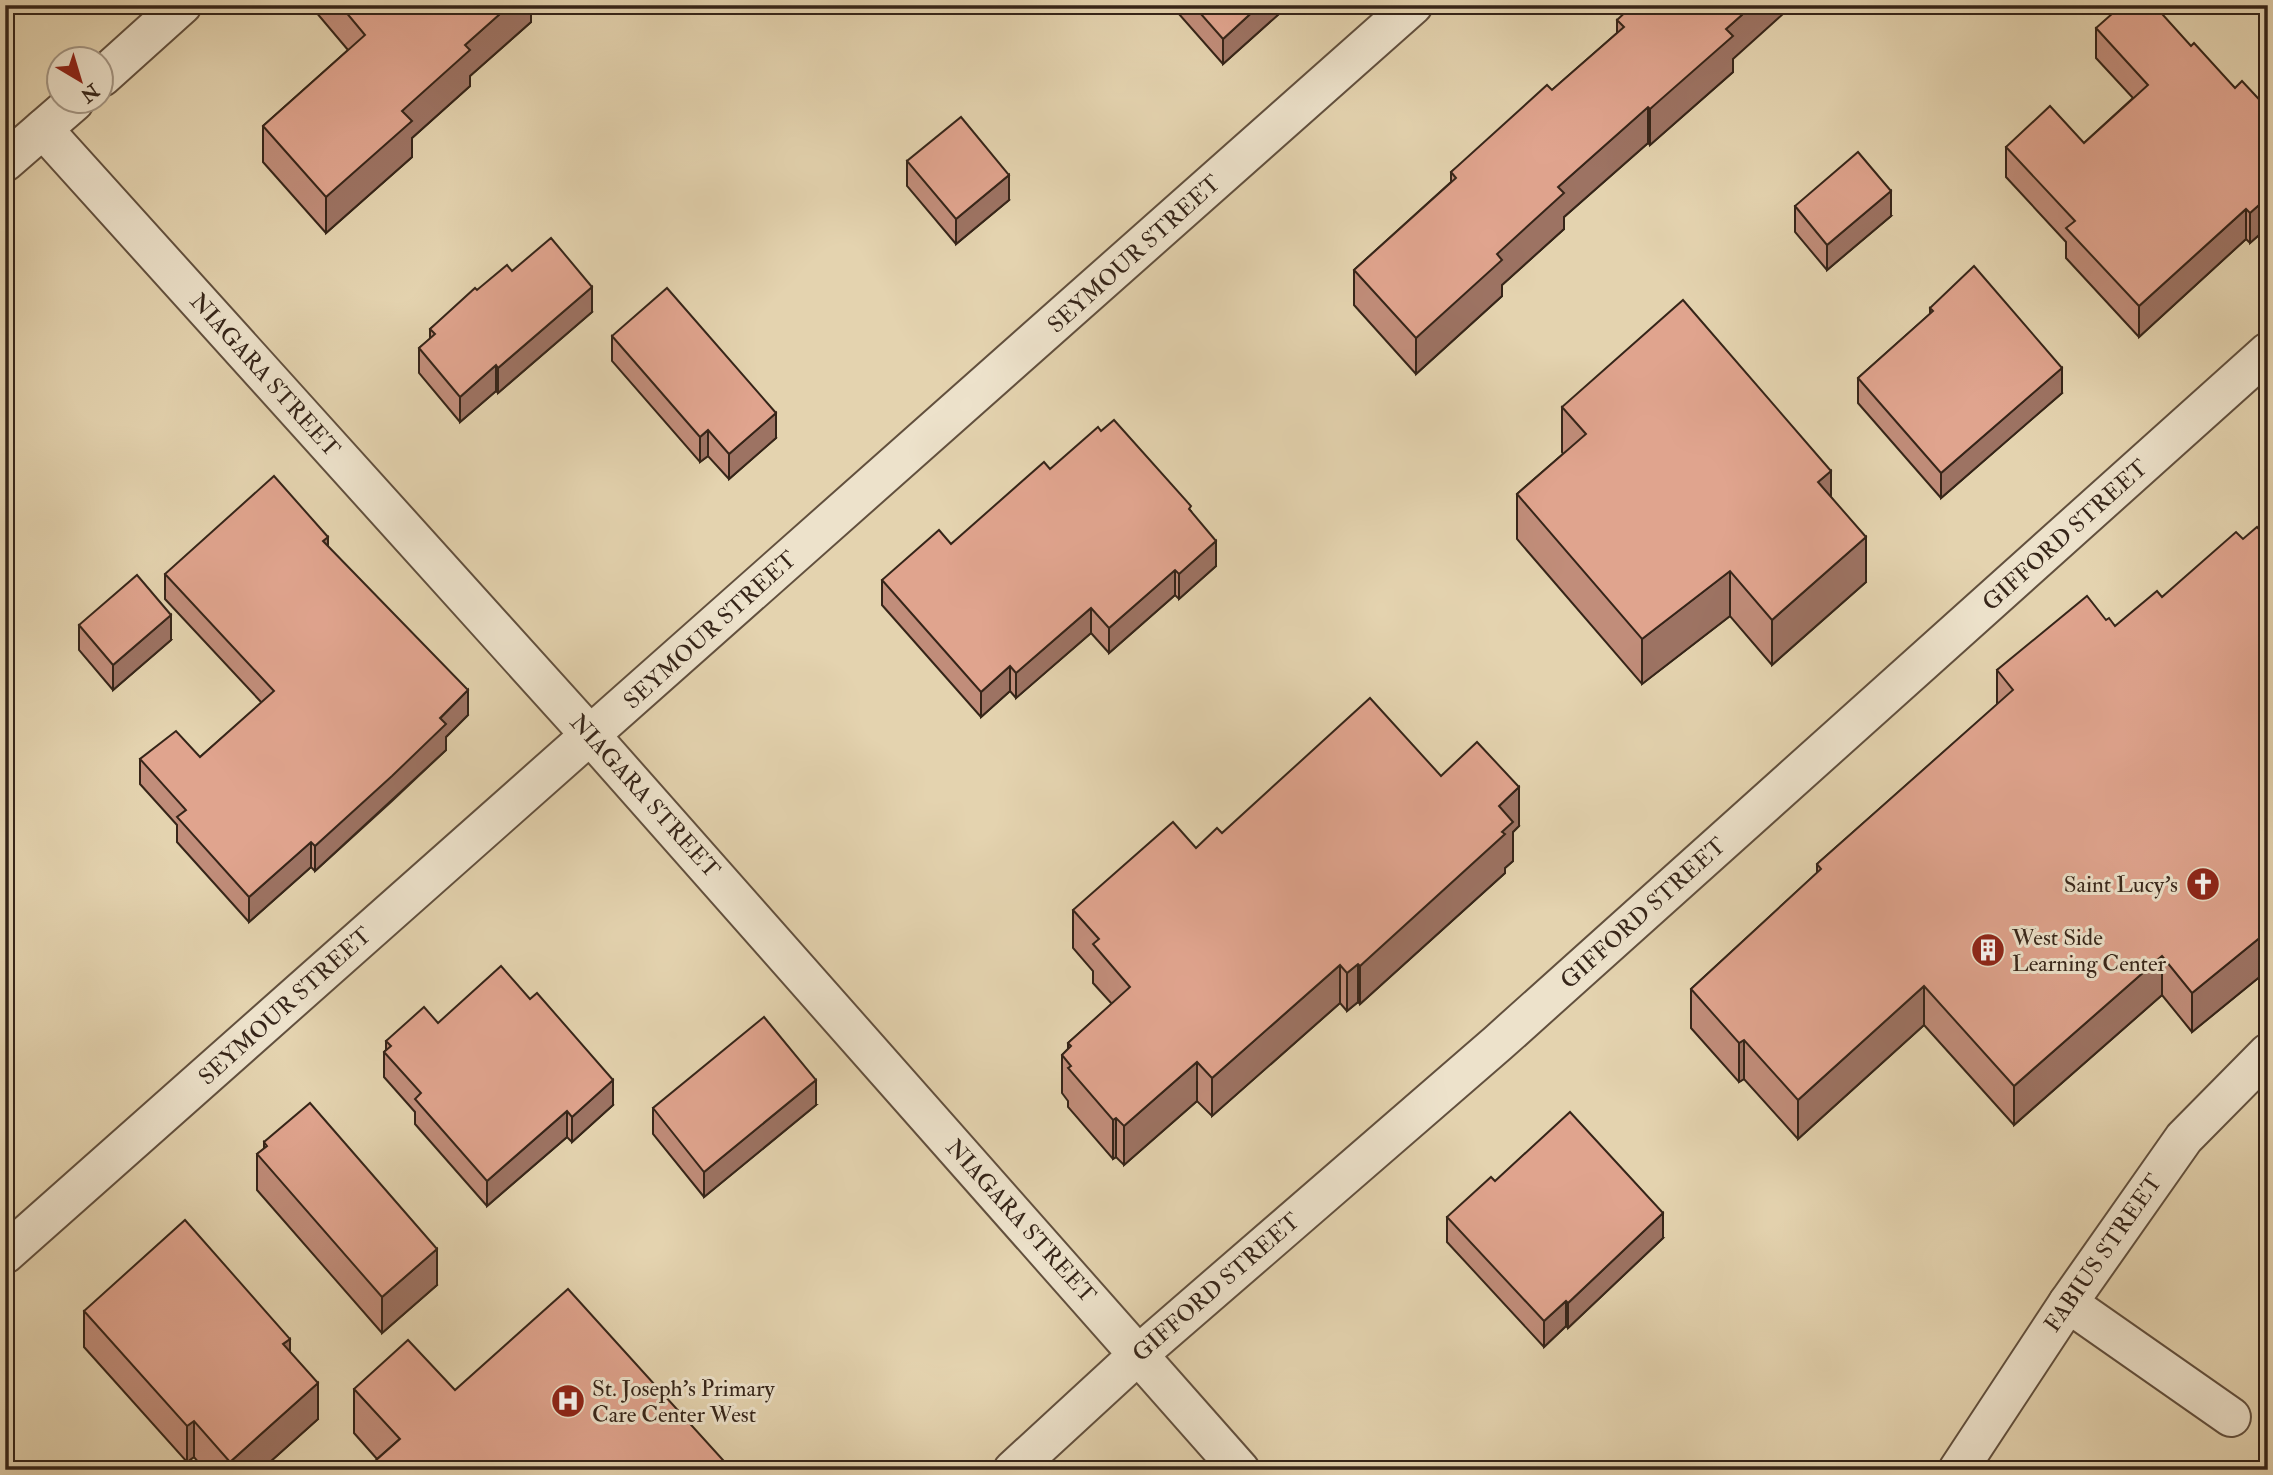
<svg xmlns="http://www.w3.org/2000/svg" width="2273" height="1475" viewBox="0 0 2273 1475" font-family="'IM FELL Double Pica',serif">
<rect width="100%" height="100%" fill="#e4d3af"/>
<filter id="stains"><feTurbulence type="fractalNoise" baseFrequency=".00286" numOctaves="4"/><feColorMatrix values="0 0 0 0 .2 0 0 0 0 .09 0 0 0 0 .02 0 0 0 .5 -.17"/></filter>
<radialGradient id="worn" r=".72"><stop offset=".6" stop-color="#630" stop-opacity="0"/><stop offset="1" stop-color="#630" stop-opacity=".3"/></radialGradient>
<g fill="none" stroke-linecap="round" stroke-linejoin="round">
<!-- minor casing -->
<g stroke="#62503e" stroke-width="42">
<g id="minor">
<path d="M 102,77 L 182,5"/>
<path d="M 43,129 L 591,736 L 1240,1470"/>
<path d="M 5,162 L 74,102"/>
<path d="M 5,1254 L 1413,5"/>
<path d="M 2068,1303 L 2231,1417"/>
<path d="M 1013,1470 L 1139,1354 L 1498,1043 L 2268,352"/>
<path d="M 1958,1470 L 2068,1303 L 2184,1138 L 2268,1053"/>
</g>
</g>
<!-- minor -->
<use href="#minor" stroke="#ede2cb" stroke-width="38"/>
</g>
<!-- wall -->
<g fill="#c18d7a" stroke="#362519" stroke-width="2">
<path d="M 310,5 L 393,5 L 394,7 L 531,5 L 531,22 L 470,76 L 470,86 L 412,138 L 412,157 L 326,233 L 263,162 L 263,126 L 348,50 Z"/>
<path d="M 1171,5 L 1289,5 L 1223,64 Z"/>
<path d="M 1617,20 L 1733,59 L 1733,72 L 1650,145 L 1648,143 L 1564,217 L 1564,229 L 1502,285 L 1502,296 L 1416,374 L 1354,305 L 1354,270 L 1451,182 L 1451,172 L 1552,90 L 1617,33 Z"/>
<path d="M 2096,28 L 2191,46 L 2235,88 L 2268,109 L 2268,227 L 2250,243 L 2246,239 L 2139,337 L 2066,258 L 2066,242 L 2006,177 L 2006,147 L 2084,143 L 2133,98 L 2096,58 Z"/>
<path d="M 907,161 L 1009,200 L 956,244 L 907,186 Z"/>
<path d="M 1795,206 L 1891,216 L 1827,270 L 1795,232 Z"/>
<path d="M 512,271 L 592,312 L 498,393 L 496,391 L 460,422 L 419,373 L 419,348 L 430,339 L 430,329 L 477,290 Z"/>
<path d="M 1930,308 L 2062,393 L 1941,498 L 1858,403 L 1858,378 L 1930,314 Z"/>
<path d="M 612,336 L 776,438 L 729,479 L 708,456 L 700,462 L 612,361 Z"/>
<path d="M 1562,407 L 1831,497 L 1866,582 L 1772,665 L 1730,616 L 1642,684 L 1517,539 L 1517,494 L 1563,454 L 1562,452 Z"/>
<path d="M 1101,431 L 1191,511 L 1216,566 L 1179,599 L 1175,595 L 1109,653 L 1091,633 L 1016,698 L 1010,691 L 981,717 L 882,605 L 882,580 L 951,544 Z"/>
<path d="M 2243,539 L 2268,539 L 2268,970 L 2192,1032 L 2162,995 L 2014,1125 L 1924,1025 L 1798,1139 L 1744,1079 L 1739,1082 L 1691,1028 L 1691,989 L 1817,873 L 1817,864 L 1997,705 L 1997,670 L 2106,620 L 2115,626 L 2162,597 Z"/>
<path d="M 328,547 L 468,715 L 446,737 L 446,750 L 392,801 L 315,871 L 311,867 L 249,922 L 177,842 L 177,825 L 140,784 L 140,759 L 200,757 L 262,703 L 165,599 L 165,574 Z"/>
<path d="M 79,625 L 171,640 L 113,690 L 79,650 Z"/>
<path d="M 1441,776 L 1519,826 L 1513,832 L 1513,861 L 1505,868 L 1505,873 L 1360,1004 L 1358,1002 L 1347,1011 L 1340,1003 L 1212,1116 L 1197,1101 L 1124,1165 L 1116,1157 L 1113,1159 L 1068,1107 L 1068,1101 L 1062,1093 L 1062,1055 L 1068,1049 L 1068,1043 L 1112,1004 L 1093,983 L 1093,971 L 1073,948 L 1073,910 L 1196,848 L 1222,833 Z"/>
<path d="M 438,1023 L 613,1105 L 572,1142 L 567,1137 L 487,1206 L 415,1124 L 415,1112 L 384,1077 L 384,1052 L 386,1050 L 386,1041 Z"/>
<path d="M 816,1105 L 704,1197 L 653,1134 L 653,1108 Z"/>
<path d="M 264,1142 L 437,1285 L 382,1333 L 257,1190 L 257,1154 L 264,1149 Z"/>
<path d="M 1447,1217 L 1663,1238 L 1568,1328 L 1566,1326 L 1544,1347 L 1447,1242 Z"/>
<path d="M 84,1311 L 290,1352 L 318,1419 L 261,1470 L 205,1470 L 194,1457 L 187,1462 L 84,1347 Z"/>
<path d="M 354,1389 L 455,1390 L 377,1459 L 354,1433 Z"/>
</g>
<!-- shaded-wall -->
<g fill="#9d7363" stroke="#362519" stroke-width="2">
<path d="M 510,5 L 531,5 L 531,22 L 470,76 L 470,86 L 412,138 L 412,157 L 326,233 L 326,197 L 402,111 L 465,45 Z"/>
<path d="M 1260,5 L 1289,5 L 1223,64 L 1223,39 Z"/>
<path d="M 1753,5 L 1793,5 L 1733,59 L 1733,72 L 1650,145 L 1650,109 L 1726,29 Z"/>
<path d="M 1648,107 L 1648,143 L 1564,217 L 1564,229 L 1502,285 L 1502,296 L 1416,374 L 1416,338 L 1558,187 Z"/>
<path d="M 1009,175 L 1009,200 L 956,244 L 956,219 Z"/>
<path d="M 1891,191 L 1891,216 L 1827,270 L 1827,245 Z"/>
<path d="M 2268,197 L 2268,227 L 2250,243 L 2250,213 Z"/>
<path d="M 2246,209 L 2246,239 L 2139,337 L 2139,306 Z"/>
<path d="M 592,287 L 592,312 L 498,393 L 498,368 Z"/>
<path d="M 496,365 L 496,391 L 460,422 L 460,397 Z"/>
<path d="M 2062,368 L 2062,393 L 1941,498 L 1941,473 Z"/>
<path d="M 776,413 L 776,438 L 729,479 L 729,454 Z"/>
<path d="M 708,430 L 708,456 L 700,462 L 700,437 Z"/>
<path d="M 1831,471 L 1831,516 L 1818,482 Z"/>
<path d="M 328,537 L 328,562 L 323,541 Z"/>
<path d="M 1866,537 L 1866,582 L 1772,665 L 1772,620 Z"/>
<path d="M 1216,541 L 1216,566 L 1179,599 L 1179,574 Z"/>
<path d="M 1175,570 L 1175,595 L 1109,653 L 1109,628 Z"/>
<path d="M 1730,571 L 1730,616 L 1642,684 L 1642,639 Z"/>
<path d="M 1091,608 L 1091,633 L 1016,698 L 1016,673 Z"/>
<path d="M 171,615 L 171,640 L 113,690 L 113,665 Z"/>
<path d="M 1010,666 L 1010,691 L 981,717 L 981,692 Z"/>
<path d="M 468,690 L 468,715 L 446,737 L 446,750 L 315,871 L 315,846 Z"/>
<path d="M 1519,787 L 1519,826 L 1513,832 L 1513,861 L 1505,868 L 1505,873 L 1360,1004 L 1360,966 L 1499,806 Z"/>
<path d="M 311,842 L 311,867 L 249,922 L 249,897 Z"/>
<path d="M 2268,931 L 2268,970 L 2192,1032 L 2192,993 Z"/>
<path d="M 2162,956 L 2162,995 L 2014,1125 L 2014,1086 Z"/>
<path d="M 1358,964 L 1358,1002 L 1347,1011 L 1347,973 Z"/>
<path d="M 1340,965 L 1340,1003 L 1212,1116 L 1212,1078 Z"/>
<path d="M 1924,986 L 1924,1025 L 1798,1139 L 1798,1100 Z"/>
<path d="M 1744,1040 L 1744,1079 L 1739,1082 L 1739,1043 Z"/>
<path d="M 1197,1062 L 1197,1101 L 1124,1165 L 1124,1126 Z"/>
<path d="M 613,1080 L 613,1105 L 572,1142 L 572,1117 Z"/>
<path d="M 816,1080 L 816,1105 L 704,1197 L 704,1172 Z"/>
<path d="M 567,1111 L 567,1137 L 487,1206 L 487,1181 Z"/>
<path d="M 1116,1118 L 1116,1157 L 1113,1159 L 1113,1120 Z"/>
<path d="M 1663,1213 L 1663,1238 L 1568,1328 L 1568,1303 Z"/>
<path d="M 437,1249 L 437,1285 L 382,1333 L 382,1297 Z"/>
<path d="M 1566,1301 L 1566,1326 L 1544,1347 L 1544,1321 Z"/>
<path d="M 290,1339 L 290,1375 L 283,1344 Z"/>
<path d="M 318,1383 L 318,1419 L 261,1470 L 230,1470 L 230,1462 Z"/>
<path d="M 194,1421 L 194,1457 L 187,1462 L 187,1426 Z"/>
</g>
<!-- building -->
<g fill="#e0a48e" stroke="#362519" stroke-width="2">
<path d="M 340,5 L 393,5 L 394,7 L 397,5 L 510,5 L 465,45 L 470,50 L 402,111 L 412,121 L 326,197 L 263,126 L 365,35 Z"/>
<path d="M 1193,5 L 1260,5 L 1223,39 Z"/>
<path d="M 1633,5 L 1753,5 L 1726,29 L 1733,36 L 1650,109 L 1648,107 L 1558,187 L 1564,193 L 1497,254 L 1502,260 L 1416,338 L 1354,270 L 1456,178 L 1451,172 L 1547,85 L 1552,90 L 1624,27 L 1617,20 Z"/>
<path d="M 2122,5 L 2154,5 L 2191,46 L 2194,43 L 2235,88 L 2242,81 L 2268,109 L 2268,197 L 2250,213 L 2246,209 L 2139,306 L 2066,228 L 2075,221 L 2006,147 L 2050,106 L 2084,143 L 2148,85 L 2096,28 Z"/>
<path d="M 961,117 L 1009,175 L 956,219 L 907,161 Z"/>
<path d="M 1858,152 L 1891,191 L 1827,245 L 1795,206 Z"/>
<path d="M 551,238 L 592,287 L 498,368 L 496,365 L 460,397 L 419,348 L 435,334 L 430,329 L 475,288 L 477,290 L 507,265 L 512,271 Z"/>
<path d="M 1974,266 L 2062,368 L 1941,473 L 1858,378 L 1933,311 L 1930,308 Z"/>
<path d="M 667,288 L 776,413 L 729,454 L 708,430 L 700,437 L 612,336 Z"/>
<path d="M 1683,300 L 1831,471 L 1818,482 L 1866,537 L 1772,620 L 1730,571 L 1642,639 L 1517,494 L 1586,434 L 1562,407 Z"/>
<path d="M 1114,420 L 1191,506 L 1189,509 L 1216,541 L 1179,574 L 1175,570 L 1109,628 L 1091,608 L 1016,673 L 1010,666 L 981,692 L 882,580 L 939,530 L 951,544 L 1044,462 L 1050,469 L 1098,427 L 1101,431 Z"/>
<path d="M 274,476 L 328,537 L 323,541 L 468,690 L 440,718 L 446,724 L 392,776 L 315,846 L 311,842 L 249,897 L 177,817 L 186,810 L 140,759 L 176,731 L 200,757 L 274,691 L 165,574 Z"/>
<path d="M 2257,527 L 2268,539 L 2268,718 L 2264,721 L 2268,726 L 2268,931 L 2192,993 L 2162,956 L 2014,1086 L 1924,986 L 1798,1100 L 1744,1040 L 1739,1043 L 1691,989 L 1821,869 L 1817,864 L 2013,690 L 1997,670 L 2087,596 L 2106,620 L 2109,618 L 2115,626 L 2157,591 L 2162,597 L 2236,532 L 2243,539 Z"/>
<path d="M 137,575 L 171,615 L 113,665 L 79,625 Z"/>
<path d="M 1370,698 L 1441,776 L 1477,742 L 1519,787 L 1499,806 L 1513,822 L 1502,832 L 1505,834 L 1360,966 L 1358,964 L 1347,973 L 1340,965 L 1212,1078 L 1197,1062 L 1124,1126 L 1116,1118 L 1113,1120 L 1068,1068 L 1071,1066 L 1062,1055 L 1071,1046 L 1068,1043 L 1130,987 L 1093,944 L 1099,939 L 1073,910 L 1173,822 L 1196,848 L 1217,828 L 1222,833 Z"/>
<path d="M 501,966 L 530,999 L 537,993 L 613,1080 L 572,1117 L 567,1111 L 487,1181 L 415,1099 L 421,1093 L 384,1052 L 391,1046 L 386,1041 L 424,1007 L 438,1023 Z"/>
<path d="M 764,1017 L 816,1080 L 704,1172 L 653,1108 Z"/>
<path d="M 310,1103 L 437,1249 L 382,1297 L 257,1154 L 267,1146 L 264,1142 Z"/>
<path d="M 1570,1112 L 1663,1213 L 1568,1303 L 1566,1301 L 1544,1321 L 1447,1217 L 1491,1177 L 1495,1181 Z"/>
<path d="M 185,1220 L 290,1339 L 283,1344 L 318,1383 L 230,1462 L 194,1421 L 187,1426 L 84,1311 Z"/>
<path d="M 568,1289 L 732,1470 L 365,1470 L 400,1439 L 354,1389 L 408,1340 L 455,1390 Z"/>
</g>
<!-- icons -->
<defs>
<g id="church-disc" transform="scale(1.75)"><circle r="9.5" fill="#8f2418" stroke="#ede2cb"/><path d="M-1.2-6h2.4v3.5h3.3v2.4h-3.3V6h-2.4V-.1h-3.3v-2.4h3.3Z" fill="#fff"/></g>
<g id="building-disc" transform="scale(1.75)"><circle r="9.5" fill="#8f2418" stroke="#ede2cb"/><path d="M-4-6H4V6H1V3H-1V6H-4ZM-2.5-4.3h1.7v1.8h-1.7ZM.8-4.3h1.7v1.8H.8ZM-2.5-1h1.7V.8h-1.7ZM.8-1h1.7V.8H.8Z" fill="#fff"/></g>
<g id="hospital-disc" transform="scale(1.75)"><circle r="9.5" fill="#8f2418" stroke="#ede2cb"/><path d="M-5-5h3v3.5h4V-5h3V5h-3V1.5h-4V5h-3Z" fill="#fff"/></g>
</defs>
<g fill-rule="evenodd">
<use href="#church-disc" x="2203" y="884"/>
<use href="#building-disc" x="1988" y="950"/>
<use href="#hospital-disc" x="568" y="1401"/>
</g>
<g text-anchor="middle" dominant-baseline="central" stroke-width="6" stroke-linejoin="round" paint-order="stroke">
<!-- street labels -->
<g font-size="23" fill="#362519" stroke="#ede2cb">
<text transform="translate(1134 254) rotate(-42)">SEYMOUR STREET</text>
<text transform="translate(265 375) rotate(48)">NIAGARA STREET</text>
<text transform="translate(2065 535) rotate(-42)">GIFFORD STREET</text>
<text transform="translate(710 630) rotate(-42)">SEYMOUR STREET</text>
<text transform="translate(645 796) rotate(48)">NIAGARA STREET</text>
<text transform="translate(1643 913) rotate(-42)">GIFFORD STREET</text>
<text transform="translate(285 1006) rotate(-42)">SEYMOUR STREET</text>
<text transform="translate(1021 1221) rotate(48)">NIAGARA STREET</text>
<text transform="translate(2103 1253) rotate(-55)">FABIUS STREET</text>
<text transform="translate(1216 1287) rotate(-41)">GIFFORD STREET</text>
</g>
<!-- poi labels -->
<g font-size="23" fill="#362519" stroke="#ede2cb" text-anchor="start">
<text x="2178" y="884" text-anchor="end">Saint Lucy's</text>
<text x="2012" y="937">West Side<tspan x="2012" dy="26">Learning Center</tspan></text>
<text x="592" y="1388">St. Joseph's Primary<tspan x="592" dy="26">Care Center West</tspan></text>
</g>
</g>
<!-- margin -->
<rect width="2273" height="1475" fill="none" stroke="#e4d3af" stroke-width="28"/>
<rect x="7" y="7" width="2259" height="1461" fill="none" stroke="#362519" stroke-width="3.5"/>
<rect x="14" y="14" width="2245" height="1447" fill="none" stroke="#362519" stroke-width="2"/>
<!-- north arrow -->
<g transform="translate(80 80) rotate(142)"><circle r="33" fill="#ede2cb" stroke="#a49684" stroke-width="2"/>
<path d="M0-5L12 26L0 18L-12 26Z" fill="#8f2418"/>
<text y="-10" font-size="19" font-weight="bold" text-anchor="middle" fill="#362519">N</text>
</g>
<rect width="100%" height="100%" filter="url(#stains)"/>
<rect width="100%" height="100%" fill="url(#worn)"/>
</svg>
